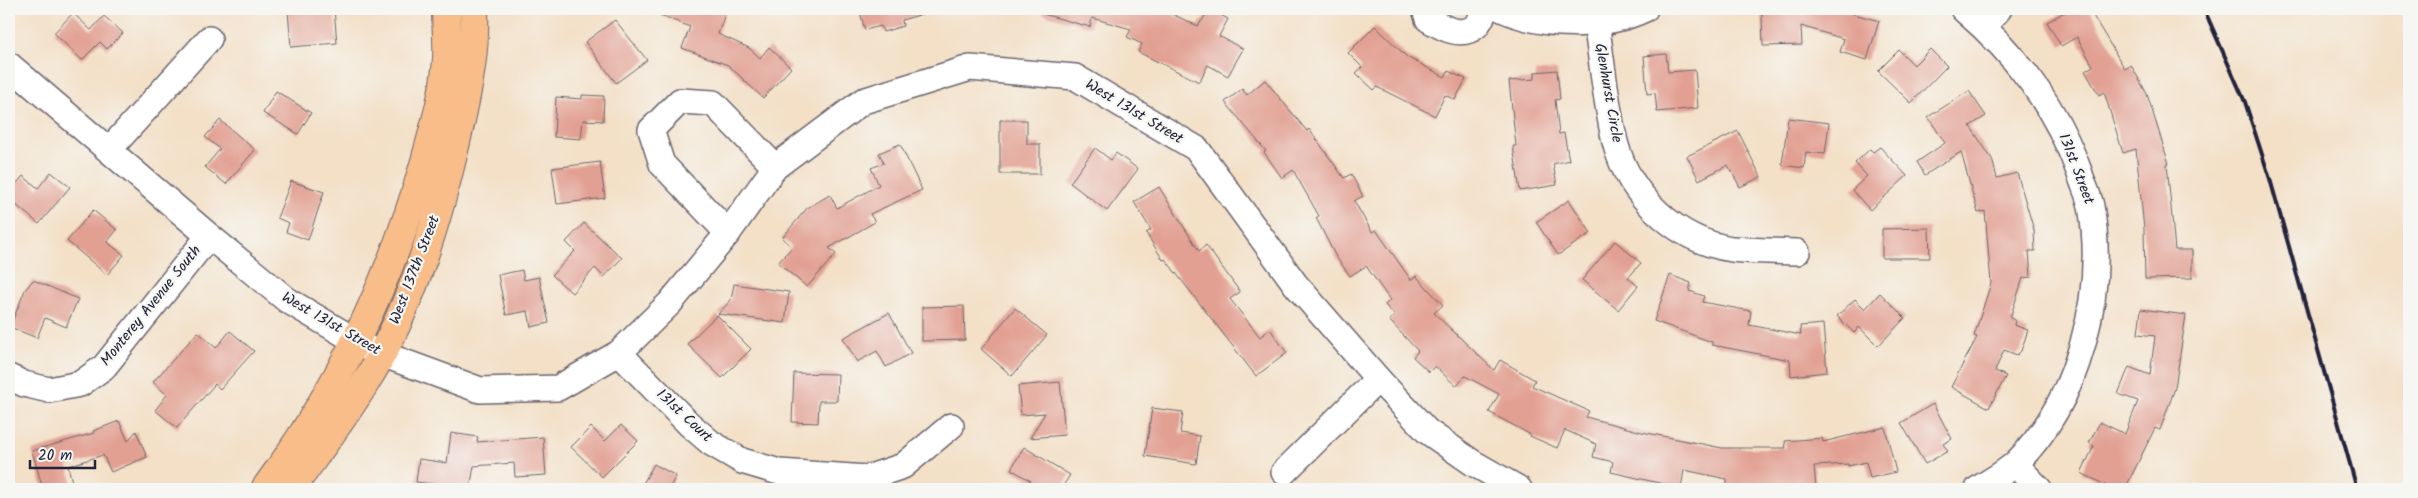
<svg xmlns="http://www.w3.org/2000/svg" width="2418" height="498" viewBox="0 0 2418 498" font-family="Kalam,sans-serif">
<rect width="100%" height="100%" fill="#f6f6f2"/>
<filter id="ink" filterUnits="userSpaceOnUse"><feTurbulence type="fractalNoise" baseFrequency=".02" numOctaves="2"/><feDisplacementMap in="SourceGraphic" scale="10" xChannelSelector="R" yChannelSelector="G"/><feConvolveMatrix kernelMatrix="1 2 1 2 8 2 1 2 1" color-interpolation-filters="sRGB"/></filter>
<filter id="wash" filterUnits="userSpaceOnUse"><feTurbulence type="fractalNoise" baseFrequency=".0096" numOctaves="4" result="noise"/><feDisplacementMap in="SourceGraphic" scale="20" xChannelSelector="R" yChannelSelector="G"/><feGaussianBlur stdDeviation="1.12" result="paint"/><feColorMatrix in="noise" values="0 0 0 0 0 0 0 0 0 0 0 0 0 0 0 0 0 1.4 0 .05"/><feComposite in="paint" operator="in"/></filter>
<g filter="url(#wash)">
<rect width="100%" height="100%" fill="#f3e0c7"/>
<g id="blocks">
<!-- building -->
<g fill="#e2a093">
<path d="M 316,9 L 334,9 L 337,43 L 291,47 L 288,11 Z"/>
<path d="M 645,9 L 727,9 L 718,34 L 749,48 L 760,58 L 769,47 L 791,68 L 763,98 L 728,65 L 682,48 L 690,27 Z"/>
<path d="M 859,9 L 923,9 L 923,14 L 902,20 L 903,26 L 883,32 L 881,26 L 865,30 Z"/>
<path d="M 1043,9 L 1161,9 L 1198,26 L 1210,9 L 1228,19 L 1219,36 L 1243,49 L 1228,76 L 1208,65 L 1199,82 L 1138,52 L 1142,44 L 1127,37 L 1131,29 L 1092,18 L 1090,27 L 1043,14 Z"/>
<path d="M 1758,9 L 1836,9 L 1879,21 L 1867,60 L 1840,52 L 1844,39 L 1801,26 L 1802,45 L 1763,46 L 1762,15 L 1757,13 Z"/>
<path d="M 2070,9 L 2089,9 L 2125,69 L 2131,65 L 2147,94 L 2169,164 L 2167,164 L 2175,250 L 2192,250 L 2192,278 L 2145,279 L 2144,229 L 2136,149 L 2123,153 L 2104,92 L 2099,95 L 2085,71 L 2093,66 L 2077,37 L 2061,46 L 2047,22 Z"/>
<path d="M 73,13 L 91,30 L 104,16 L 123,33 L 107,49 L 100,42 L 82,60 L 54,33 Z"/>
<path d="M 615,20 L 647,60 L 616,83 L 585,42 Z"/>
<path d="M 1375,26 L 1407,57 L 1445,77 L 1448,71 L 1466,79 L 1455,100 L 1445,95 L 1435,116 L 1377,87 L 1374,90 L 1356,73 L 1362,67 L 1348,53 Z"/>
<path d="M 1930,49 L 1947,66 L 1911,103 L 1878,71 L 1899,50 L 1914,65 Z"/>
<path d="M 1666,54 L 1668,72 L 1695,70 L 1698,108 L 1657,112 L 1655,93 L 1647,94 L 1644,56 Z"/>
<path d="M 1557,70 L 1560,99 L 1555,100 L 1559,134 L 1564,133 L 1569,160 L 1553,164 L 1557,185 L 1520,191 L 1513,146 L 1516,146 L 1509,81 L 1535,79 L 1535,72 Z"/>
<path d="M 1265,80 L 1307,131 L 1309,129 L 1344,178 L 1351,174 L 1363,196 L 1354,201 L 1372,232 L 1376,230 L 1411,280 L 1416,276 L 1443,305 L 1434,313 L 1494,370 L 1500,360 L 1535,380 L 1532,386 L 1589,411 L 1586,417 L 1642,432 L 1722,448 L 1786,448 L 1785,441 L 1822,438 L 1823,442 L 1885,427 L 1896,472 L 1870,478 L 1866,462 L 1848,466 L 1848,464 L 1814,466 L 1816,487 L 1741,489 L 1727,488 L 1727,479 L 1684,470 L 1681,488 L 1611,472 L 1613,462 L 1593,457 L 1596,444 L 1565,430 L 1557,448 L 1530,436 L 1531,435 L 1489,412 L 1499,394 L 1465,376 L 1456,386 L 1435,366 L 1429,372 L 1413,357 L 1418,351 L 1389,320 L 1395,316 L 1385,305 L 1390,300 L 1366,266 L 1350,276 L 1336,257 L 1316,218 L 1319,216 L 1293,170 L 1282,178 L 1264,152 L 1266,151 L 1225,102 L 1242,89 L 1247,95 Z"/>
<path d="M 276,91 L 311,113 L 298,134 L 263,113 Z"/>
<path d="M 1969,91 L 1986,116 L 1970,126 L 1992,159 L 1997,178 L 2017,173 L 2034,230 L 2035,251 L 2029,251 L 2031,277 L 2023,278 L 2010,318 L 2015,320 L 2014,325 L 2028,330 L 2021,351 L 2017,355 L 2004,350 L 1995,371 L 2006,376 L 1989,408 L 1951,387 L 1977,337 L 1974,336 L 1991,283 L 1985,211 L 1978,213 L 1961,152 L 1925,175 L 1917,162 L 1945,143 L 1928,117 Z"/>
<path d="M 582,95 L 604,96 L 603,121 L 583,120 L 581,139 L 554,137 L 556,97 L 582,99 Z"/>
<path d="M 1788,118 L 1829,123 L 1825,154 L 1806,152 L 1804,168 L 1782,165 Z"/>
<path d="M 220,120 L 255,150 L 226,184 L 205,167 L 220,149 L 205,137 Z"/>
<path d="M 1000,120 L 1027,120 L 1027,144 L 1040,144 L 1040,174 L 1000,174 Z"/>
<path d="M 1738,131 L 1761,177 L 1740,187 L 1728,165 L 1699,180 L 1687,156 Z"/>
<path d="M 900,144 L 922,190 L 870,214 L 875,222 L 829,248 L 836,254 L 807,287 L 778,263 L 792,247 L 782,238 L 807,208 L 830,195 L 837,208 L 879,185 L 871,168 L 884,163 L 879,153 Z"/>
<path d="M 1880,147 L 1907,176 L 1870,210 L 1852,190 L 1867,176 L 1855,163 L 1870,149 L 1873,152 Z"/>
<path d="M 1095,148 L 1111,160 L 1116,153 L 1138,169 L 1107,211 L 1070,183 Z"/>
<path d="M 600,162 L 605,198 L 557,204 L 552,168 Z"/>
<path d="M 51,172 L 70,187 L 39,224 L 9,199 L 9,192 L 23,176 L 38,188 Z"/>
<path d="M 291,181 L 324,192 L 308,240 L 286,232 L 289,223 L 277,218 Z"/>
<path d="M 1159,187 L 1199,251 L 1206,245 L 1240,292 L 1230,299 L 1260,337 L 1270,329 L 1287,353 L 1256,376 L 1165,259 L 1163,260 L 1146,233 L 1151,230 L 1134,202 Z"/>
<path d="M 1569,200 L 1591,233 L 1558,255 L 1536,222 Z"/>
<path d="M 93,210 L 117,230 L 107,242 L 124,255 L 107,275 L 67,241 Z"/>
<path d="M 584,223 L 622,258 L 604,277 L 595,268 L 572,293 L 552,275 L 575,251 L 566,242 Z"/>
<path d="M 1929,228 L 1930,258 L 1882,258 L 1882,229 Z"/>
<path d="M 1615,241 L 1641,263 L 1628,278 L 1638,286 L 1618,310 L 1582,280 Z"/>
<path d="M 522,270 L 524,280 L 539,277 L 549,323 L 531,327 L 528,311 L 506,315 L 498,275 Z"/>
<path d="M 1670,275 L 1691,283 L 1689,291 L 1704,296 L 1702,302 L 1751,311 L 1749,325 L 1801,335 L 1800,326 L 1823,324 L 1827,372 L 1791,376 L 1790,360 L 1712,345 L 1712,342 L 1654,321 Z"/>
<path d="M 33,280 L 78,299 L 66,327 L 45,318 L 37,338 L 10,327 L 25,290 Z"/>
<path d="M 734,284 L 789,292 L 785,323 L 718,314 L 731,300 Z"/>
<path d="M 1880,293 L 1905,318 L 1878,346 L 1859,327 L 1854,333 L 1837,316 L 1855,299 L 1865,309 Z"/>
<path d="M 964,306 L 965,340 L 922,341 L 922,307 Z"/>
<path d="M 1015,308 L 1047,335 L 1012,376 L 981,349 Z"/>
<path d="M 2141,309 L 2186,315 L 2175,388 L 2160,430 L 2155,428 L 2125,489 L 2114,489 L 2081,473 L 2094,446 L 2089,443 L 2100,422 L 2125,434 L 2138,401 L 2118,394 L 2129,367 L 2150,375 L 2155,336 L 2138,334 Z"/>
<path d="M 889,313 L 911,353 L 886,367 L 877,351 L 857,362 L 843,338 Z"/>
<path d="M 717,315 L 751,349 L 722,378 L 687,344 Z"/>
<path d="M 230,331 L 254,351 L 220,389 L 215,384 L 177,428 L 155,410 L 167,395 L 153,382 L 198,332 L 216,348 Z"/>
<path d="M 794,373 L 838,374 L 837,401 L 819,401 L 818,423 L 792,422 Z"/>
<path d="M 1060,382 L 1065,435 L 1030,438 L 1045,413 L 1021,415 L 1018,386 Z"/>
<path d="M 1933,404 L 1952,439 L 1943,444 L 1948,451 L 1925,464 L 1901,423 Z"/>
<path d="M 1152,408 L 1183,412 L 1180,433 L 1200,436 L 1196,464 L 1145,456 Z"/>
<path d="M 119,421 L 128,441 L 136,431 L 147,457 L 111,472 L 103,455 L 68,466 L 72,482 L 43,489 L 32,451 L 94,433 L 93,431 Z"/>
<path d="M 621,425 L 638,441 L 602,477 L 571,447 L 591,427 L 605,441 Z"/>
<path d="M 451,433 L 478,437 L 477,442 L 543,437 L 546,475 L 515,477 L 514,463 L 474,466 L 470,489 L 416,482 L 419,459 L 447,463 Z"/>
<path d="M 1024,447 L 1070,475 L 1061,489 L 1026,489 L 1031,481 L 1011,469 Z"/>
<path d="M 654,464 L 676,476 L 669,489 L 640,489 Z"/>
</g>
</g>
</g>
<g filter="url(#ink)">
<use href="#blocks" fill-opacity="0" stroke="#6b646c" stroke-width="1"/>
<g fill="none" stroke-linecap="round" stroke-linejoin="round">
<!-- minor casing -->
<g stroke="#6b646c" stroke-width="28">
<g id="minor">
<path d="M 1425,9 L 1428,19 C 1441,27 1461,39 1476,26 C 1480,22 1483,14 1486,9"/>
<path d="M 1502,9 C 1544,28 1603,29 1645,9"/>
<path d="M 1963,9 C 2017,55 2056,107 2080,174 C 2083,184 2089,196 2091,206 C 2106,293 2079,401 2016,463 C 2005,473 1990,481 1978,489"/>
<path d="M 1596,22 C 1602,62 1606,104 1615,142 C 1629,196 1677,241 1732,249 C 1753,251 1776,251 1797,252"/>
<path d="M 1984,26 L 1999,9"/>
<path d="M 9,65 L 209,236 L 287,300 L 371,350 L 480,390 L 558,388 L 619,353 L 670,303 L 728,233 L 775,167 L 863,101 L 970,68 L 1075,77 L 1197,149 L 1296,285 L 1378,379 L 1427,431 L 1473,463 L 1519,489"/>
<path d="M 109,150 L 209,39"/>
<path d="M 728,233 L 662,164 L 651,130 L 680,101 L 713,103 L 775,167"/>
<path d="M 619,353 L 689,424 L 711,443 L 742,461 L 779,472 L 867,478 L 903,466 L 951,426"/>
<path d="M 9,377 L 24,384 L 49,390 L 80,384 L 104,367 L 209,236"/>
<path d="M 2015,464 L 2039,489"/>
<path d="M 1284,472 L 1378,379"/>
</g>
</g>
<!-- major casing -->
<g stroke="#6b646c" stroke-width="30">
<g id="major">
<path d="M 265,489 C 338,390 391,280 425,161 C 434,128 445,92 447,58 C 448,42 446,25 446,9"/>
<path d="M 291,489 C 317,453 344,418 367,380 C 413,305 440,214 459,129 C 468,90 476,49 474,9"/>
</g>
</g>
<!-- minor -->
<use href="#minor" stroke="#fff" stroke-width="25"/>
<!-- major -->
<use href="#major" stroke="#f8bd89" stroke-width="28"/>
<!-- rail -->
<path stroke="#22223b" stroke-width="4" d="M 2204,9 L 2245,102 L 2270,179 L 2357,489"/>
</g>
</g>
<g text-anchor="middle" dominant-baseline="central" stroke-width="4.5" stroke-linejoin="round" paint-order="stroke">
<!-- street labels -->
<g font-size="15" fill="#22223b" stroke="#f6f6f2">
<text transform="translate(1608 93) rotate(80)">Glenhurst Circle</text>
<text transform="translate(1134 112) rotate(31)">West 131st Street</text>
<text transform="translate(2076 169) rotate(69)">131st Street</text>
<text transform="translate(415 270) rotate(-69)">West 137th Street</text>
<text transform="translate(151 306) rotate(-51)">Monterey Avenue South</text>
<text transform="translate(331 324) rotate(30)">West 131st Street</text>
<text transform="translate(684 416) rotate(43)">131st Court</text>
</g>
</g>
<!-- margin -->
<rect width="2418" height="498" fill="none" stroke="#f6f6f2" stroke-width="30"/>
<!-- scale -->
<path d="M30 460v8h65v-8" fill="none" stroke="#22223b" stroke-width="2.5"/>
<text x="38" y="460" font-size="15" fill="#22223b" stroke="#f6f6f2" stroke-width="4" paint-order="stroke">20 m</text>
</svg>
